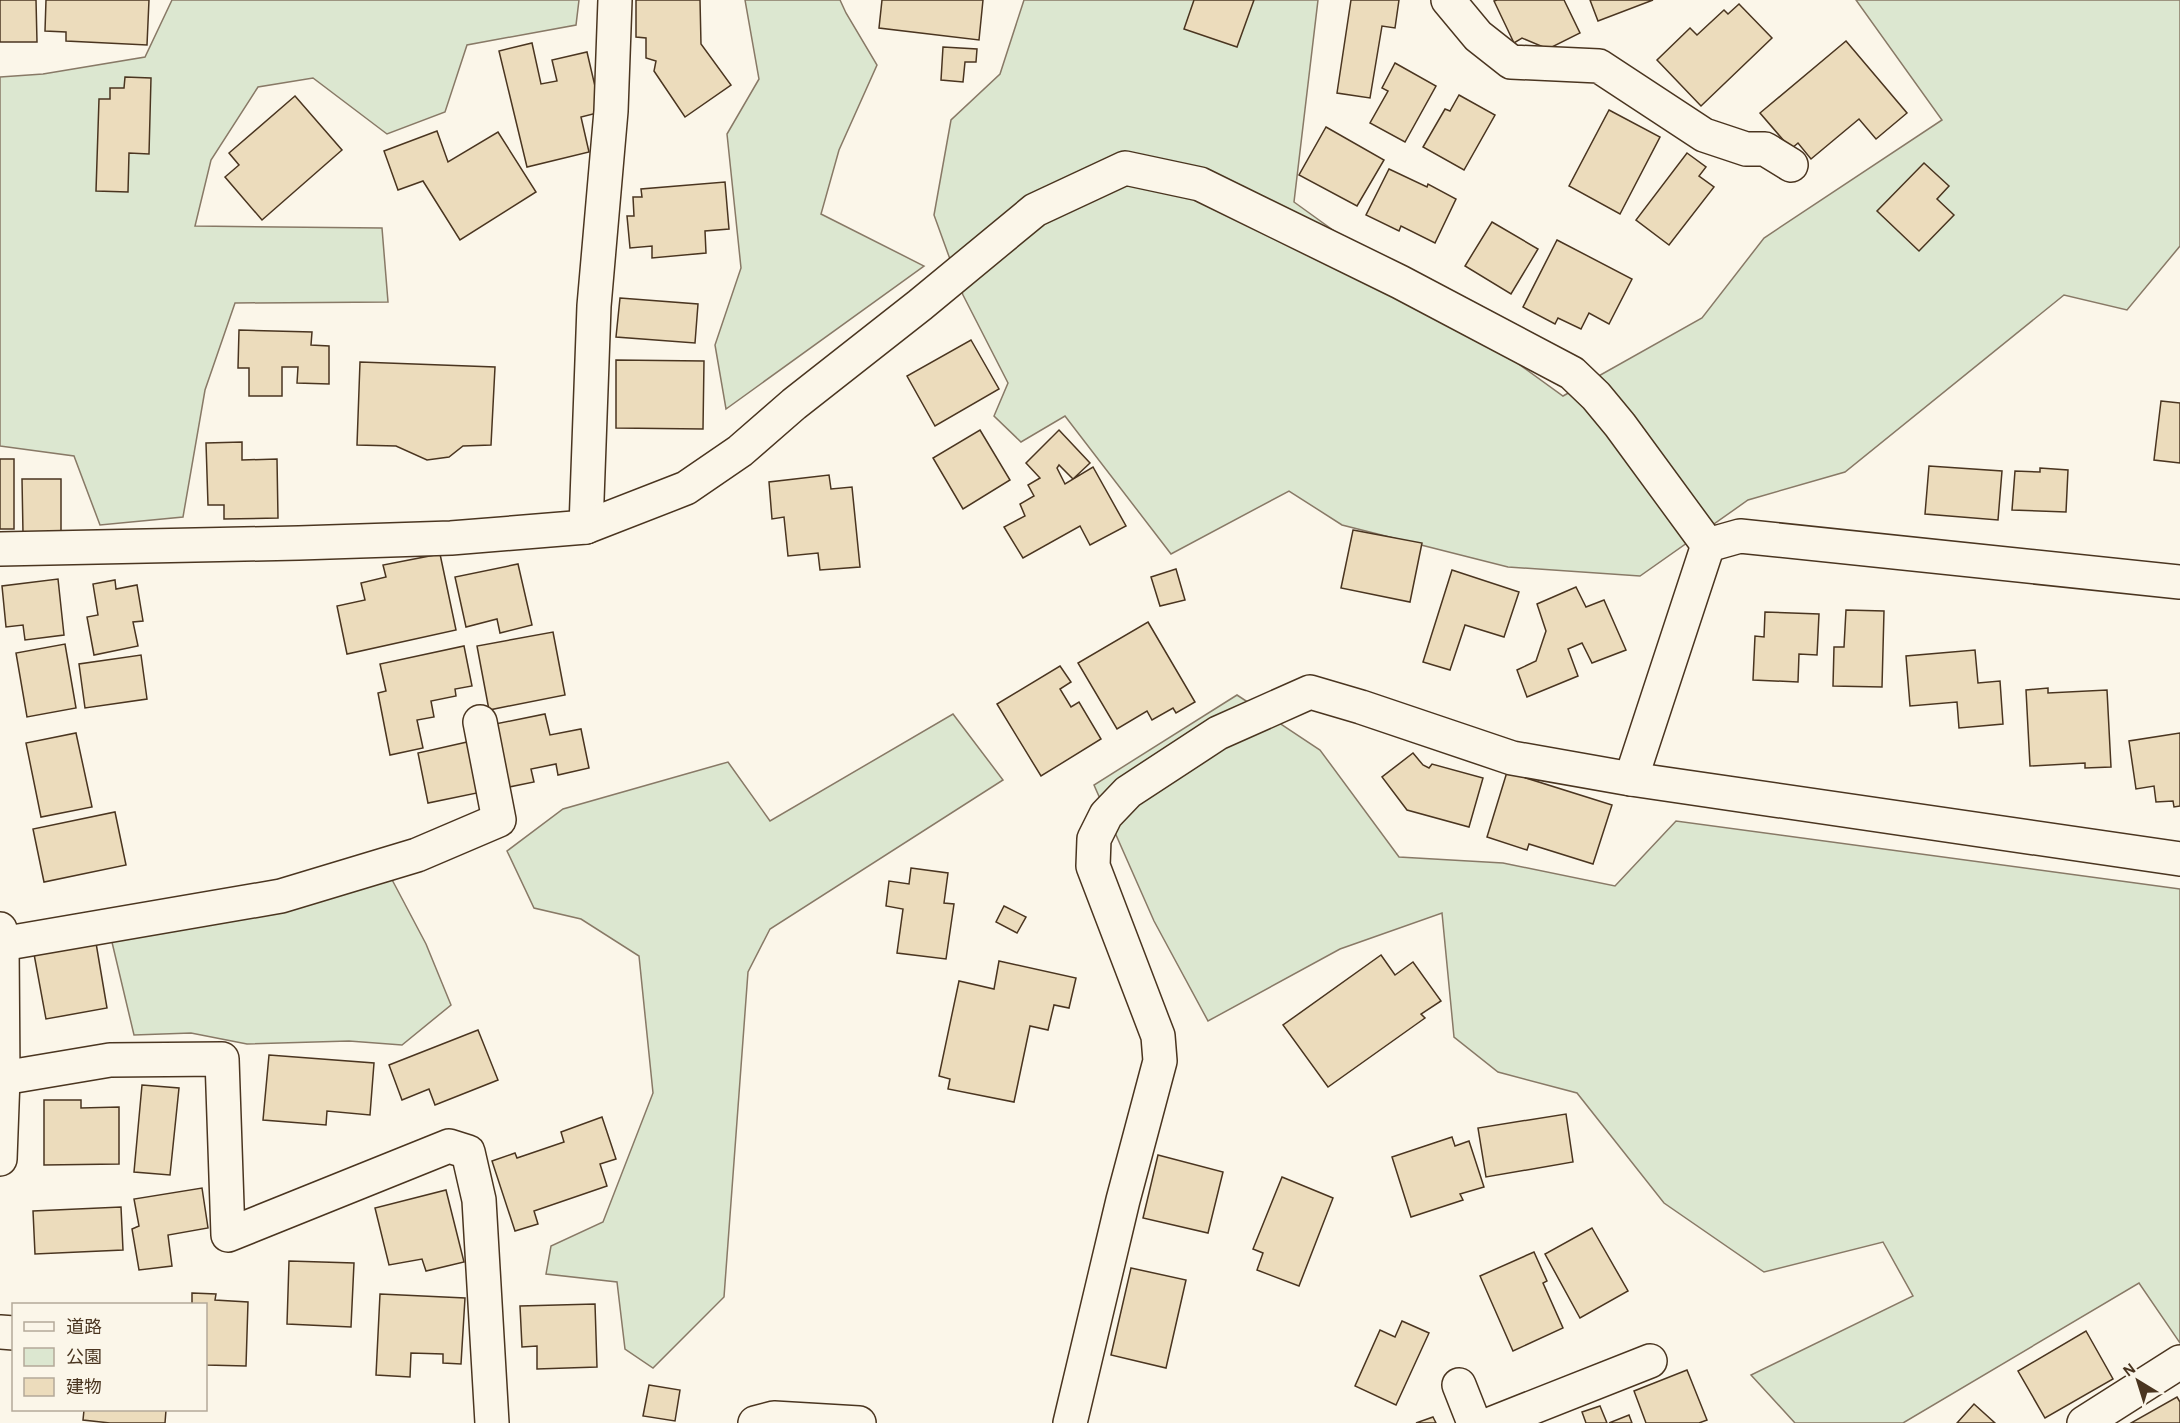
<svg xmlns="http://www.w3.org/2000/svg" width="2180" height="1423" viewBox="0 0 2180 1423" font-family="'Alegreya Sans','Noto Sans JP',sans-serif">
<rect width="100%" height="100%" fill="#fbf6e9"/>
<!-- green -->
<g fill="#dce7d0" stroke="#887966" stroke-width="1.5">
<path d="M 172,0 L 579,0 L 576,25 L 467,45 L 445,112 L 387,134 L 313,78 L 258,87 L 211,160 L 195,226 L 382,228 L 388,302 L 235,303 L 205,390 L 183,517 L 100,525 L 74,456 L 0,446 L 0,77 L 43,74 L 145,57 Z"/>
<path d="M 745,0 L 840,0 L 846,13 L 877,65 L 839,150 L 821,214 L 924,266 L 726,409 L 715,345 L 741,268 L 727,134 L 759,79 Z"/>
<path d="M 1024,0 L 1318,0 L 1294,202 L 1563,396 L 1702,318 L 1764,238 L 1942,120 L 1856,0 L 2180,0 L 2180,246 L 2127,310 L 2064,295 L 1845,472 L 1748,500 L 1640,576 L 1508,567 L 1342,525 L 1289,491 L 1171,554 L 1065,416 L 1021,442 L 994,416 L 1008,383 L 963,295 L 934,215 L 951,120 L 1000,74 Z"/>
<path d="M 1237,695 L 1320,750 L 1399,857 L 1503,863 L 1615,886 L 1676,821 L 2180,889 L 2180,1343 L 2139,1283 L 1903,1423 L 1795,1423 L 1751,1375 L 1913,1296 L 1883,1242 L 1764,1272 L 1664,1203 L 1577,1093 L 1498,1072 L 1454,1037 L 1442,913 L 1340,949 L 1208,1021 L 1154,921 L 1094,785 Z"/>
<path d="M 953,714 L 1003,780 L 770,929 L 748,972 L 724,1297 L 653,1368 L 625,1349 L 617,1282 L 546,1274 L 551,1246 L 603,1222 L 653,1093 L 639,956 L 581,919 L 534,908 L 507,851 L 563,809 L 728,762 L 770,821 Z"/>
<path d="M 389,874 L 426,944 L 451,1005 L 402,1045 L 349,1041 L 247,1044 L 191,1033 L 134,1035 L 111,938 Z"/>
</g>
<!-- building -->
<g fill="#ecdcbc" stroke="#4a3520" stroke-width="1.5">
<path d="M 0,0 L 36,0 L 37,42 L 0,42 Z"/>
<path d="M 46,0 L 149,0 L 147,45 L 66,41 L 66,32 L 45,31 Z"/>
<path d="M 636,0 L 700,0 L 701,44 L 731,85 L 685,117 L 654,71 L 656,61 L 646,58 L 646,38 L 636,37 Z"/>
<path d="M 882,0 L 983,0 L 979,40 L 879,28 Z"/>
<path d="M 1194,0 L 1254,0 L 1237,47 L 1184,29 Z"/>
<path d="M 1351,0 L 1399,0 L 1395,28 L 1382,26 L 1370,98 L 1337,93 Z"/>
<path d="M 1497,0 L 1564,0 L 1580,33 L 1548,49 L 1522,38 L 1514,43 L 1494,1 Z"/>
<path d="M 1590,0 L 1653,0 L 1598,21 Z"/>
<path d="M 1739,4 L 1772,38 L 1701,106 L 1657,60 L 1690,28 L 1697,35 L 1724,10 L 1728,14 Z"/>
<path d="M 1846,41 L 1907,113 L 1876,139 L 1859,119 L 1811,159 L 1798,143 L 1791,149 L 1760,113 Z"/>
<path d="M 532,43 L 541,84 L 557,81 L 552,60 L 587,52 L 601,112 L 581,117 L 589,152 L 527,167 L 499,51 Z"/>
<path d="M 943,47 L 977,49 L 976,62 L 965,62 L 963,82 L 941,80 Z"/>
<path d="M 1395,63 L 1436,86 L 1405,142 L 1370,123 L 1388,91 L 1382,88 Z"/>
<path d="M 125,77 L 151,78 L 149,154 L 129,153 L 128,192 L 96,191 L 99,99 L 110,99 L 110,88 L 124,88 Z"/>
<path d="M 1459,95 L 1495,115 L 1464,170 L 1423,147 L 1445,109 L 1450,111 Z"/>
<path d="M 295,96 L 342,150 L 262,220 L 225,177 L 239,165 L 229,153 Z"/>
<path d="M 1609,110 L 1660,137 L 1620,214 L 1569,186 Z"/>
<path d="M 1326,127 L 1384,160 L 1357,206 L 1299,175 Z"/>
<path d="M 437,131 L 448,162 L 498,132 L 536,192 L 460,240 L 423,181 L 398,190 L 384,151 Z"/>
<path d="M 1687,153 L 1706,167 L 1699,176 L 1714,187 L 1669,245 L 1636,220 Z"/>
<path d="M 1924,163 L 1949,186 L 1937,199 L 1954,215 L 1919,251 L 1877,211 Z"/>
<path d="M 1389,169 L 1427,187 L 1428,184 L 1456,199 L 1435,243 L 1401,226 L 1399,231 L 1366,215 Z"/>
<path d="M 725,182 L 729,229 L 705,231 L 706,253 L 652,258 L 652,246 L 630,248 L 627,216 L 634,216 L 633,197 L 642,197 L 641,189 Z"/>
<path d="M 1492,222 L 1538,249 L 1511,294 L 1465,266 Z"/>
<path d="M 1557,240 L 1632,279 L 1609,324 L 1589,313 L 1581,329 L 1558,318 L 1555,324 L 1523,307 Z"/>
<path d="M 620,298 L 698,304 L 695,343 L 616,337 Z"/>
<path d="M 239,330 L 312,332 L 311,345 L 329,346 L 329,384 L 297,383 L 298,367 L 282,367 L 282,396 L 249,396 L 249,368 L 238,368 Z"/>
<path d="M 971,340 L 999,389 L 935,426 L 907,376 Z"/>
<path d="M 616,360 L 704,361 L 703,429 L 616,428 Z"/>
<path d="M 360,362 L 495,367 L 491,445 L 463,446 L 449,457 L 427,460 L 396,446 L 357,445 Z"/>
<path d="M 2161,401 L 2180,403 L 2180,463 L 2154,460 Z"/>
<path d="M 980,430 L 1010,480 L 963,509 L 933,458 Z"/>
<path d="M 1059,430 L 1090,463 L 1073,479 L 1059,465 L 1057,468 L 1065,484 L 1093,467 L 1126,526 L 1090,545 L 1080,526 L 1023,558 L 1004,527 L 1025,516 L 1020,504 L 1034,496 L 1028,485 L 1040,478 L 1026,463 Z"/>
<path d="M 242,442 L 242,460 L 277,459 L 278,518 L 224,519 L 224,505 L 208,505 L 206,443 Z"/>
<rect x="0" y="459" width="14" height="70"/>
<path d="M 1929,466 L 2002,471 L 1998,520 L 1925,514 Z"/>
<path d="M 2040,468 L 2068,470 L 2066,512 L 2012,510 L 2015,471 L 2040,472 Z"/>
<path d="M 829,475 L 831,489 L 852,487 L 860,567 L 820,570 L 818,553 L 788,556 L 784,517 L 772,519 L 769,482 Z"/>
<path d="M 22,479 L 61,479 L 61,532 L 23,533 Z"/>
<path d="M 1353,530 L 1422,543 L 1410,602 L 1341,588 Z"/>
<path d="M 440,554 L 456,630 L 347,654 L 337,606 L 365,600 L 361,583 L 386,577 L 383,565 Z"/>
<path d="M 518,564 L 532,625 L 500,633 L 497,619 L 466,627 L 455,577 Z"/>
<path d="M 1176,569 L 1185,600 L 1160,606 L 1151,577 Z"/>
<path d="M 1452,570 L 1519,592 L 1504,637 L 1465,625 L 1450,670 L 1423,662 Z"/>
<path d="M 58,579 L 64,635 L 25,640 L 23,625 L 6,627 L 2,586 Z"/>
<path d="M 115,580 L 116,589 L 137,585 L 143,621 L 133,622 L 138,646 L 94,655 L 87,617 L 98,615 L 93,584 Z"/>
<path d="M 1576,587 L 1586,607 L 1604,600 L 1626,650 L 1592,663 L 1582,643 L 1568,649 L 1578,676 L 1527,697 L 1517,670 L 1536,661 L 1546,631 L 1537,604 Z"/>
<path d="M 1846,610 L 1884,611 L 1882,687 L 1833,686 L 1834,647 L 1844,647 Z"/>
<path d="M 1765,612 L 1819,614 L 1817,655 L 1799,654 L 1798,682 L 1753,680 L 1755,636 L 1764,637 Z"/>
<path d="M 1148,622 L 1195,702 L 1176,713 L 1173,708 L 1152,720 L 1147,711 L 1117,729 L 1078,663 Z"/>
<path d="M 553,632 L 565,695 L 489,710 L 477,646 Z"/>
<path d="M 65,644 L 76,708 L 27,717 L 16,653 Z"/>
<path d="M 464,646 L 472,686 L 455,689 L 456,696 L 431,701 L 434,717 L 417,720 L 423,748 L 390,755 L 378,693 L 386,691 L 380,664 Z"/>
<path d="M 1975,650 L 1978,683 L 2000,681 L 2003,724 L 1959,728 L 1957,702 L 1910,706 L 1906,656 Z"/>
<path d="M 141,655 L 147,699 L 85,708 L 79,664 Z"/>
<path d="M 1060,666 L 1071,682 L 1060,689 L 1071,707 L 1079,702 L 1101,739 L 1041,776 L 997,704 Z"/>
<path d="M 2048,688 L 2048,693 L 2107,690 L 2111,767 L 2085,768 L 2085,763 L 2030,766 L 2026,690 Z"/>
<path d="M 545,714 L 550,735 L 581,729 L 589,768 L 558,775 L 556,764 L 531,769 L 534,782 L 509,787 L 495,724 Z"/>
<path d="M 76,733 L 92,807 L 41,817 L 26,743 Z"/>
<path d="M 2180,733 L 2180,806 L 2174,807 L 2173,801 L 2156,802 L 2154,786 L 2136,789 L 2129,741 Z"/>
<path d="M 476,740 L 477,793 L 428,803 L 418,753 Z"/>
<path d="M 1413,753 L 1423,765 L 1429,768 L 1432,764 L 1483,778 L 1469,827 L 1407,810 L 1382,777 Z"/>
<path d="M 1507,772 L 1612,805 L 1593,864 L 1529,844 L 1527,850 L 1487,837 Z"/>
<path d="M 115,812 L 126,865 L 44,882 L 33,829 Z"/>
<path d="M 911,868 L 948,873 L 944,903 L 954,904 L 946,959 L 897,953 L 903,909 L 886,906 L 889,881 L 909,884 Z"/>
<path d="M 1004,906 L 1026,917 L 1017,933 L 996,922 Z"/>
<path d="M 96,943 L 107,1008 L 46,1019 L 34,954 Z"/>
<path d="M 1381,955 L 1395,975 L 1413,962 L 1441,1001 L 1421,1014 L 1425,1018 L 1328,1087 L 1283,1025 Z"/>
<path d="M 999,961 L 1076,978 L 1069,1008 L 1054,1005 L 1048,1030 L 1030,1026 L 1014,1102 L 948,1089 L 950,1079 L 939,1076 L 959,981 L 994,989 Z"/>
<path d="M 478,1030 L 498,1080 L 435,1105 L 429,1089 L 402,1100 L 389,1065 Z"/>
<path d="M 269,1055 L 374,1063 L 370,1115 L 327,1111 L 326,1125 L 263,1120 Z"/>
<path d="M 142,1085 L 179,1088 L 170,1175 L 134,1172 Z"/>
<path d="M 44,1100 L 81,1100 L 81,1108 L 119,1107 L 119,1164 L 44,1165 Z"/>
<path d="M 1566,1114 L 1573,1162 L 1486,1177 L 1478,1128 Z"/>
<path d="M 602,1117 L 616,1159 L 600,1164 L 607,1186 L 534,1211 L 538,1224 L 515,1231 L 492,1161 L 515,1153 L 517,1158 L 564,1142 L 561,1132 Z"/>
<path d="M 1452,1137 L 1455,1146 L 1469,1141 L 1484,1187 L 1460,1194 L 1463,1200 L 1411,1217 L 1392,1157 Z"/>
<path d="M 1158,1155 L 1223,1172 L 1208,1233 L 1143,1218 Z"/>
<path d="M 1282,1177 L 1333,1198 L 1299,1286 L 1257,1270 L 1263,1253 L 1253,1249 Z"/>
<path d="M 202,1188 L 208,1228 L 168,1235 L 172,1266 L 139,1270 L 132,1229 L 139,1226 L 134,1199 Z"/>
<path d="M 446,1190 L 464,1262 L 426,1271 L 422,1259 L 389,1265 L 375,1208 Z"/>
<path d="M 121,1207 L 123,1250 L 35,1254 L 33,1211 Z"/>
<path d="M 1592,1228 L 1628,1291 L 1580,1318 L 1545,1254 Z"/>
<path d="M 1534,1252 L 1547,1281 L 1543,1283 L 1563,1328 L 1513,1351 L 1480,1276 Z"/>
<path d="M 289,1261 L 354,1263 L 351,1327 L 287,1324 Z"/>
<path d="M 1131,1268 L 1186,1280 L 1166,1368 L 1111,1355 Z"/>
<path d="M 192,1293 L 216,1294 L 215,1300 L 248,1302 L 246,1366 L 206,1365 L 206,1304 L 192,1304 Z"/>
<path d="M 380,1294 L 465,1298 L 461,1364 L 443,1363 L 443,1354 L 411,1353 L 410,1377 L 376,1375 Z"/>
<path d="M 595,1304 L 597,1367 L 537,1369 L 537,1346 L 522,1347 L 520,1306 Z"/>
<path d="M 1402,1321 L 1429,1333 L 1396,1405 L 1355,1386 L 1380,1330 L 1395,1337 Z"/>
<path d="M 2086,1331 L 2113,1379 L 2045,1418 L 2018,1371 Z"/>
<path d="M 1687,1370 L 1707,1420 L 1699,1423 L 1646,1423 L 1634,1391 Z"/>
<path d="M 649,1385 L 680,1390 L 675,1421 L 643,1416 Z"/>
<path d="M 2177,1397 L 2180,1402 L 2180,1423 L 2131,1423 Z"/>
<path d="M 1974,1404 L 1995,1423 L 1957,1423 Z"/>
<path d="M 1600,1406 L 1607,1423 L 1586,1423 L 1582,1412 Z"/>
<path d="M 84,1410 L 166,1410 L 165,1423 L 110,1423 L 83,1420 Z"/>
<path d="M 1629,1415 L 1632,1423 L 1609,1423 Z"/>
<path d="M 1433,1417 L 1436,1423 L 1416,1423 Z"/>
</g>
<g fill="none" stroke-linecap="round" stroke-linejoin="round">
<!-- minor casing -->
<g stroke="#4a3520" stroke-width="36">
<g id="minor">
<path d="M 1448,0 L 1478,36 L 1511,62 L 1599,66 L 1704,135 L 1746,149 L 1765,149 L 1791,165"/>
<path d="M 586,527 L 594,306 L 611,111 L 615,0"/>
<path d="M 1708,545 L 1740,536 L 2180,582"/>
<path d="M 0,549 L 299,543 L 451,538 L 586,527 L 686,488 L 740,451 L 794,404 L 920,305 L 1035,210 L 1125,168 L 1200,184 L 1400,282 L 1572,373 L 1596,396 L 1620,425 L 1708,545"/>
<path d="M 1631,779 L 1708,545"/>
<path d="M 0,929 L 2,944 L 3,1078 L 0,1159"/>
<path d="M 2,944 L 281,896 L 417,855 L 499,820 L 480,722"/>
<path d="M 3,1078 L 110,1060 L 222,1059 L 228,1235 L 449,1146 L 468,1152 L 479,1200 L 492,1423"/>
<path d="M 0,1332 L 14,1333"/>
<path d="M 1459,1385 L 1474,1423"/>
<path d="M 755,1423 L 774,1418 L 859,1423"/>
<path d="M 1070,1423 L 1123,1200 L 1160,1061 L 1158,1036 L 1093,866 L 1094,839 L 1106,815 L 1128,792 L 1218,733 L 1310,692 L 1361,707 L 1512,758 L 1631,779 L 2180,859"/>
<path d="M 1493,1423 L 1650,1361"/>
<path d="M 2084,1423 L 2180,1362"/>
</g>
</g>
<!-- minor -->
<use href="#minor" stroke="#fbf6e9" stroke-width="33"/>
</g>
<!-- legend -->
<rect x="12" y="1303" width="195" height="108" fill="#fbf6e9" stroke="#b4a999" stroke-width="1.5"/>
<rect x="24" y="1322" width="30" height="9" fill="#fbf6e9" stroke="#b4a999" stroke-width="1.5"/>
<text x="66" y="1333" font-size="18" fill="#4a3520">道路</text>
<rect x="24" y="1348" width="30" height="18" fill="#dce7d0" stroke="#b4a999" stroke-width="1.5"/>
<text x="66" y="1363" font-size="18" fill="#4a3520">公園</text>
<rect x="24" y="1378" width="30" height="18" fill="#ecdcbc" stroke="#b4a999" stroke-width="1.5"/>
<text x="66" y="1393" font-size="18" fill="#4a3520">建物</text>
<!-- north arrow -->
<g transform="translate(2138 1381) rotate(322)" stroke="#fbf6e9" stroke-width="4.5" paint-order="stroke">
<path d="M0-4.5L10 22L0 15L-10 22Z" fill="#4a3520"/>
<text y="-9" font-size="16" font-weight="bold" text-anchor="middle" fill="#4a3520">N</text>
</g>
</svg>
